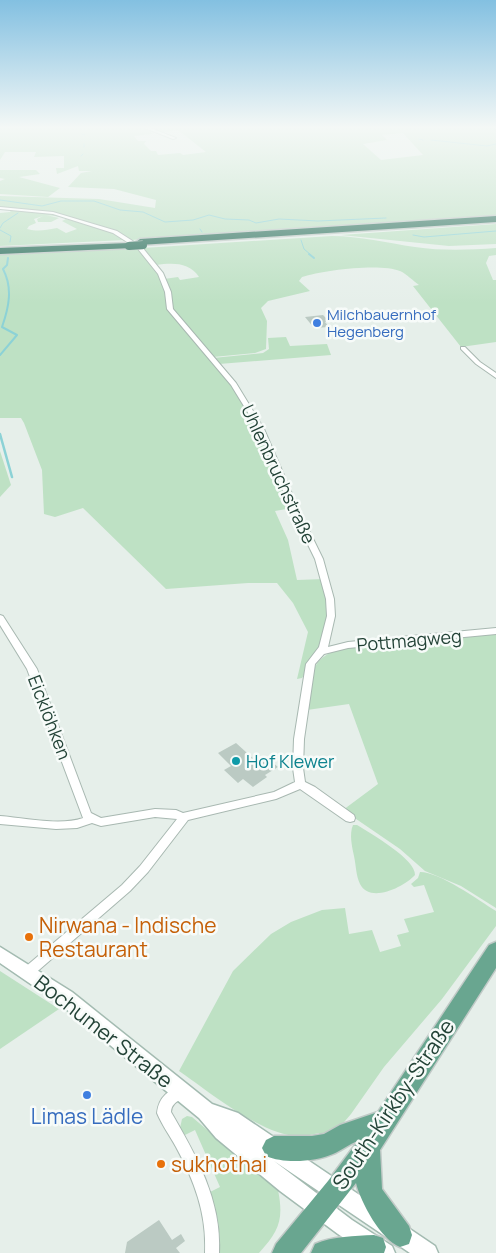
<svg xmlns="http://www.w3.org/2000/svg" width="496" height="1253" viewBox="0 0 496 1253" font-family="Manrope,sans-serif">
<rect width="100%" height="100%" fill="#e6efea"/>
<!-- green -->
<g fill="#bee1c4" fill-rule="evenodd">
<path d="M 0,128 L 146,128 L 153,134 L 134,136 L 138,141 L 146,141 L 144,144 L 151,151 L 156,151 L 158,155 L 180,153 L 183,155 L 206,152 L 178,130 L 159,133 L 148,128 L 496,128 L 496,216 L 131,240 L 118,233 L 51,212 L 0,207 L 0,196 L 99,199 L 155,208 L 156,200 L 114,189 L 68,187 L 81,173 L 92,171 L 79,171 L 78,166 L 57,174 L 56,168 L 64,168 L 64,156 L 34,157 L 36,152 L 5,152 L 0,160 ZM 403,133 L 423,155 L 381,160 L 363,144 L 387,140 L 382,135 Z"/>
<path d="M 0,170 L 36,170 L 40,174 L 19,177 L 60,188 L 48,197 L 0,194 L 0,181 L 5,179 L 0,178 Z"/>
<path d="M 12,209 L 54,214 L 61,217 L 46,215 L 59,218 L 51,222 L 38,222 L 37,219 L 43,216 L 34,219 L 36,223 L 29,226 L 27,229 C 39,232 45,230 57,228 L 66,233 L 77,229 L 62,221 L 66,219 L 116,233 L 125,240 L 0,246 L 0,213 L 10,212 Z"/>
<path d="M 496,224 L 496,244 L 449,246 L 341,235 Z"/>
<path d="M 332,236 C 360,236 387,243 415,247 C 442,251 469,250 496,248 L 496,255 L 489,256 L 486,263 L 493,280 L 496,280 L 496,342 L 461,347 L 413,286 L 419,285 C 413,281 407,274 400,271 C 381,263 323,270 302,277 L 299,281 L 310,291 L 268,301 L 261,308 L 267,321 L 266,349 L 255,353 L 213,357 L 173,311 L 164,279 L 178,277 L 180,280 L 199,277 C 189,262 173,263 156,265 L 143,248 Z"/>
<path d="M 138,248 C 149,260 171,286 166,303 L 171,312 C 200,345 231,378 253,417 C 269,445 280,478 292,508 L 275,511 L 288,540 L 297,580 L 324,579 L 329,616 L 320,648 L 302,678 L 297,679 L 308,632 L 293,603 L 277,583 L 248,583 L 166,589 L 83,508 L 55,517 L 44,514 L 42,470 L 24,423 L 21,418 L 0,418 L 0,255 Z"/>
<path d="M 286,337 L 290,346 L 327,344 L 331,355 L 219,364 L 213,358 L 263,353 L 269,349 L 268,338 Z"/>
<path d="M 0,451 L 11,485 L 0,497 Z"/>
<path d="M 496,633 L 496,908 L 461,886 L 425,871 L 400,849 L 343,810 L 378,784 L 349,704 L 307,710 C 312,678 307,658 343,648 Z"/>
<path d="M 353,825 L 357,825 C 371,834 416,859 415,875 C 404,887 370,904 360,884 C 356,876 356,865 354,856 C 352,847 349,834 353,825 Z"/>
<path d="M 420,872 C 440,872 478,900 496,911 L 496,926 L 442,999 L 384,1067 L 351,1114 L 339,1128 L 321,1137 L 319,1133 C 313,1134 306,1136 300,1136 C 264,1137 208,1091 179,1071 L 233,971 L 271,934 L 291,922 L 322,910 L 345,908 L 349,934 L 372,930 L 380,952 L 401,946 L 397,935 L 409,932 L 404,919 L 434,912 L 424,885 L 414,887 L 411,884 L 418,878 Z"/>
<path d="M 0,971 L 59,1009 L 0,1049 Z"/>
<path d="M 187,1116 L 192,1117 L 278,1190 C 284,1220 279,1231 259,1253 L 219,1253 C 221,1231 217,1212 210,1192 L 220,1187 L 195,1130 L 185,1135 L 180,1128 L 182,1119 Z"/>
</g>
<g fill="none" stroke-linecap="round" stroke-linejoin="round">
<!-- stream-far2 -->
<g stroke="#8cd2d6" stroke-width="1">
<path d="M 82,134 L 85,135"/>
<path d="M 419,139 L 423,140"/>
<path d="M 431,140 L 487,146 L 496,144"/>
<path d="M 84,144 L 84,147"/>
<path d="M 81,156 L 83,154"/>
<path d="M 0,200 L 42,206 L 61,201 L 94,201 L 120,210 L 143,212 L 165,222 L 193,220 L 209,215 L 225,219 L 249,220 L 256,223 L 279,219 L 318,221 L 386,218"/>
<path d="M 0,228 L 3,223 L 18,213"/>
<path d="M 200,229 L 202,232"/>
<path d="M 0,230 L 11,236 L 10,242"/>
<path d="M 413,235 L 424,237 L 496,231"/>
<path d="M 301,240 L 304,249 L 311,255"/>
</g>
<!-- stream-far1 -->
<g stroke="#8cd2d6" stroke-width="2">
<path d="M 309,254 L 314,258"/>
<path d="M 0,355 L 17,335 L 2,327 C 9,307 13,288 3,269 L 7,265 L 8,258"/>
</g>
<!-- stream -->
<path stroke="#8cd2d6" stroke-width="2.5" d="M 0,434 L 12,477"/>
</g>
<!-- building -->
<g fill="#bbcac3">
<path d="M 323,315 L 329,321 L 325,322 L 329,327 L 314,328 L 305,317 Z"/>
<path d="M 236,743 L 257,762 L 266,757 L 278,767 L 265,775 L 267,777 L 253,787 L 243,779 L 238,783 L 224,770 L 231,766 L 218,753 Z"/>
<path d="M 159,1220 L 172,1240 L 181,1234 L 185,1241 L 176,1248 L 180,1253 L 125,1253 L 127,1242 Z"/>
</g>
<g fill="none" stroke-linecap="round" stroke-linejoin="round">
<!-- street casing -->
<g stroke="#a8b8b1" stroke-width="2">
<g id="street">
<path d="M 145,128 L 150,128 L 176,138 L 173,139 Z"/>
<path d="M 0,207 L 53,212 L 117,231 L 142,247 L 163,273 L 171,292 L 173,309 L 236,383 L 264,429 L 299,510 L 323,559 L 334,599 L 335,616 L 328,647 L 348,642 L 496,628 L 496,634 L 348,648 L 324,654 L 315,664 L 304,739 L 303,768 L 305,782 L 315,787 L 354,815 L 355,818 L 354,821 L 350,822 L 346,821 L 300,789 L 276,799 L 188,820 L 148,872 L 130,891 L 32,976 L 28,977 L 24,976 L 22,972 L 24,968 L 122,885 L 140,866 L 177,819 L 155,817 L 101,826 L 92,823 L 77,828 L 56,829 L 0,824 L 0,816 C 25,818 60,826 83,818 L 27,669 L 0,625 L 0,615 L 3,616 L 37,669 L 91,813 L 101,818 L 155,809 L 176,810 L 183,813 L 274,792 L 295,782 L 293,768 L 294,739 L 306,664 L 319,647 L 327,616 L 326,599 L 315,559 L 291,510 L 258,429 L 231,385 L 167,309 L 165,292 L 158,274 L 138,249 L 113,233 L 53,214 L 0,209 Z"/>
<path d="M 461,347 L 465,347 L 480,362 L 496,373 L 496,378 L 476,364 L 461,349 Z"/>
<path d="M 183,1085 L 188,1087 L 190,1091 C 185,1101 172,1099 171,1112 C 196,1155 222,1201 219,1253 L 205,1253 C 207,1214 194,1180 176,1147 C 170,1136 162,1125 157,1113 C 159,1096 169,1090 183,1085 Z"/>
</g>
</g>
<!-- secondary casing -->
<g stroke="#a3bbb1" stroke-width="3">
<path id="secondary" d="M 0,947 L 72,992 L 212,1104 L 238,1113 L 435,1246 L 438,1253 L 410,1253 L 274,1161 L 352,1220 L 392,1246 L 395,1253 L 366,1253 L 338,1234 L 280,1191 L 216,1138 L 199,1118 L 60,1004 L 0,963 Z"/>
</g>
<!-- primary casing -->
<g stroke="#c1cac7" stroke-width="3">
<g id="primary">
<path d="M 496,942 L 496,968 L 380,1150 L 382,1189 L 409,1226 L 412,1235 L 409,1244 L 400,1247 C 381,1240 361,1203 356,1183 L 301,1253 L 272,1253 L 276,1244 L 328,1181 L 358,1141 C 349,1144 342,1150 333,1154 C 315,1162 284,1164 266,1156 L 262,1148 L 266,1140 L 274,1136 L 312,1136 L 324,1134 L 340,1125 L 378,1112 L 489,945 Z"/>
<path d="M 374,1235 L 383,1238 L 386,1247 L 384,1253 L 311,1253 L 315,1244 C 334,1236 354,1236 374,1235 Z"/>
</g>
</g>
<!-- highway casing -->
<g stroke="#c1cac7" stroke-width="3">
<g id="highway">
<path d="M 496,216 L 496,222 L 140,245 L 136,242 L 140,239 Z"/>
<path d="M 129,243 L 132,244 L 132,248 L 0,254 L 0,248 Z"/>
</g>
</g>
<!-- street -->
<use href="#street" fill="#fff" fill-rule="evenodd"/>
<!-- secondary -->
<use href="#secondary" fill="#fff" fill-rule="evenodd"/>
<!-- primary -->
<use href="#primary" fill="#69a690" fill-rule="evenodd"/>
<!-- highway -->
<use href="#highway" fill="#2d705c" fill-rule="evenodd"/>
<!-- highway-bridge casing -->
<g stroke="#c1cac7" stroke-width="9" stroke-linecap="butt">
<path id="highway-bridge" d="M 129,246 L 143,245"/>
</g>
<!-- highway-bridge -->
<use href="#highway-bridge" stroke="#2d705c" stroke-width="8"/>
</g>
<!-- sky -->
<linearGradient id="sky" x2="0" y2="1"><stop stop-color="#83c0e1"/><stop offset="0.42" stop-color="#f4f8f6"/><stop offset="1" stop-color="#f4f8f6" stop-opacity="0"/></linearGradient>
<rect width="496" height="303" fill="url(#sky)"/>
<!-- markers -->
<g fill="#3f7fe0" stroke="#f7fbf9" stroke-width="2">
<circle cx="317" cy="323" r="5"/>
<circle cx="87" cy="1095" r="5"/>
</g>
<circle fill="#0f9aa8" stroke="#f7fbf9" stroke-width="2" cx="236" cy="761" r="5"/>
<g fill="#e8710a" stroke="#f7fbf9" stroke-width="2">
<circle cx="29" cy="937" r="5"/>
<circle cx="161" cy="1164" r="5"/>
</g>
<g text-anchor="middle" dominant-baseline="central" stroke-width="5" stroke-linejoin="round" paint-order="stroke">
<!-- far-shop labels -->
<g font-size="15" fill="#366cbe" stroke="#f7fbf9" text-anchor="start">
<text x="327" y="314">Milchbauernhof<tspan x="327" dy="17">Hegenberg</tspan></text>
</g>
<!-- street labels -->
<g font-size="18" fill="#234337" stroke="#f7fbf9">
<text transform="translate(279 474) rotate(65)">Uhlenbruchstraße</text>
<text transform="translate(409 640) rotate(-5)">Pottmagweg</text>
<text transform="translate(50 717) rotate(69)">Eicklöhken</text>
</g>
<!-- culture labels -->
<g font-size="18" fill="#0d838f" stroke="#f7fbf9" text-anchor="start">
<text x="246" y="761">Hof Klewer</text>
</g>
<!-- near-food labels -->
<g font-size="21" fill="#c56008" stroke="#f7fbf9" text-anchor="start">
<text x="39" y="925">Nirwana - Indische<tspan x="39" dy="24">Restaurant</tspan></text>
<text x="171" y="1164">sukhothai</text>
</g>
<!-- near-street labels -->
<g font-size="21" fill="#234337" stroke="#f7fbf9">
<text transform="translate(104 1031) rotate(38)">Bochumer Straße</text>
<text transform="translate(393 1104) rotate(-56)">South-Kirkby-Straße</text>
</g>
<!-- near-shop labels -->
<g font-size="21" fill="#366cbe" stroke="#f7fbf9">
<text x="87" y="1116">Limas Lädle</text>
</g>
</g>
</svg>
